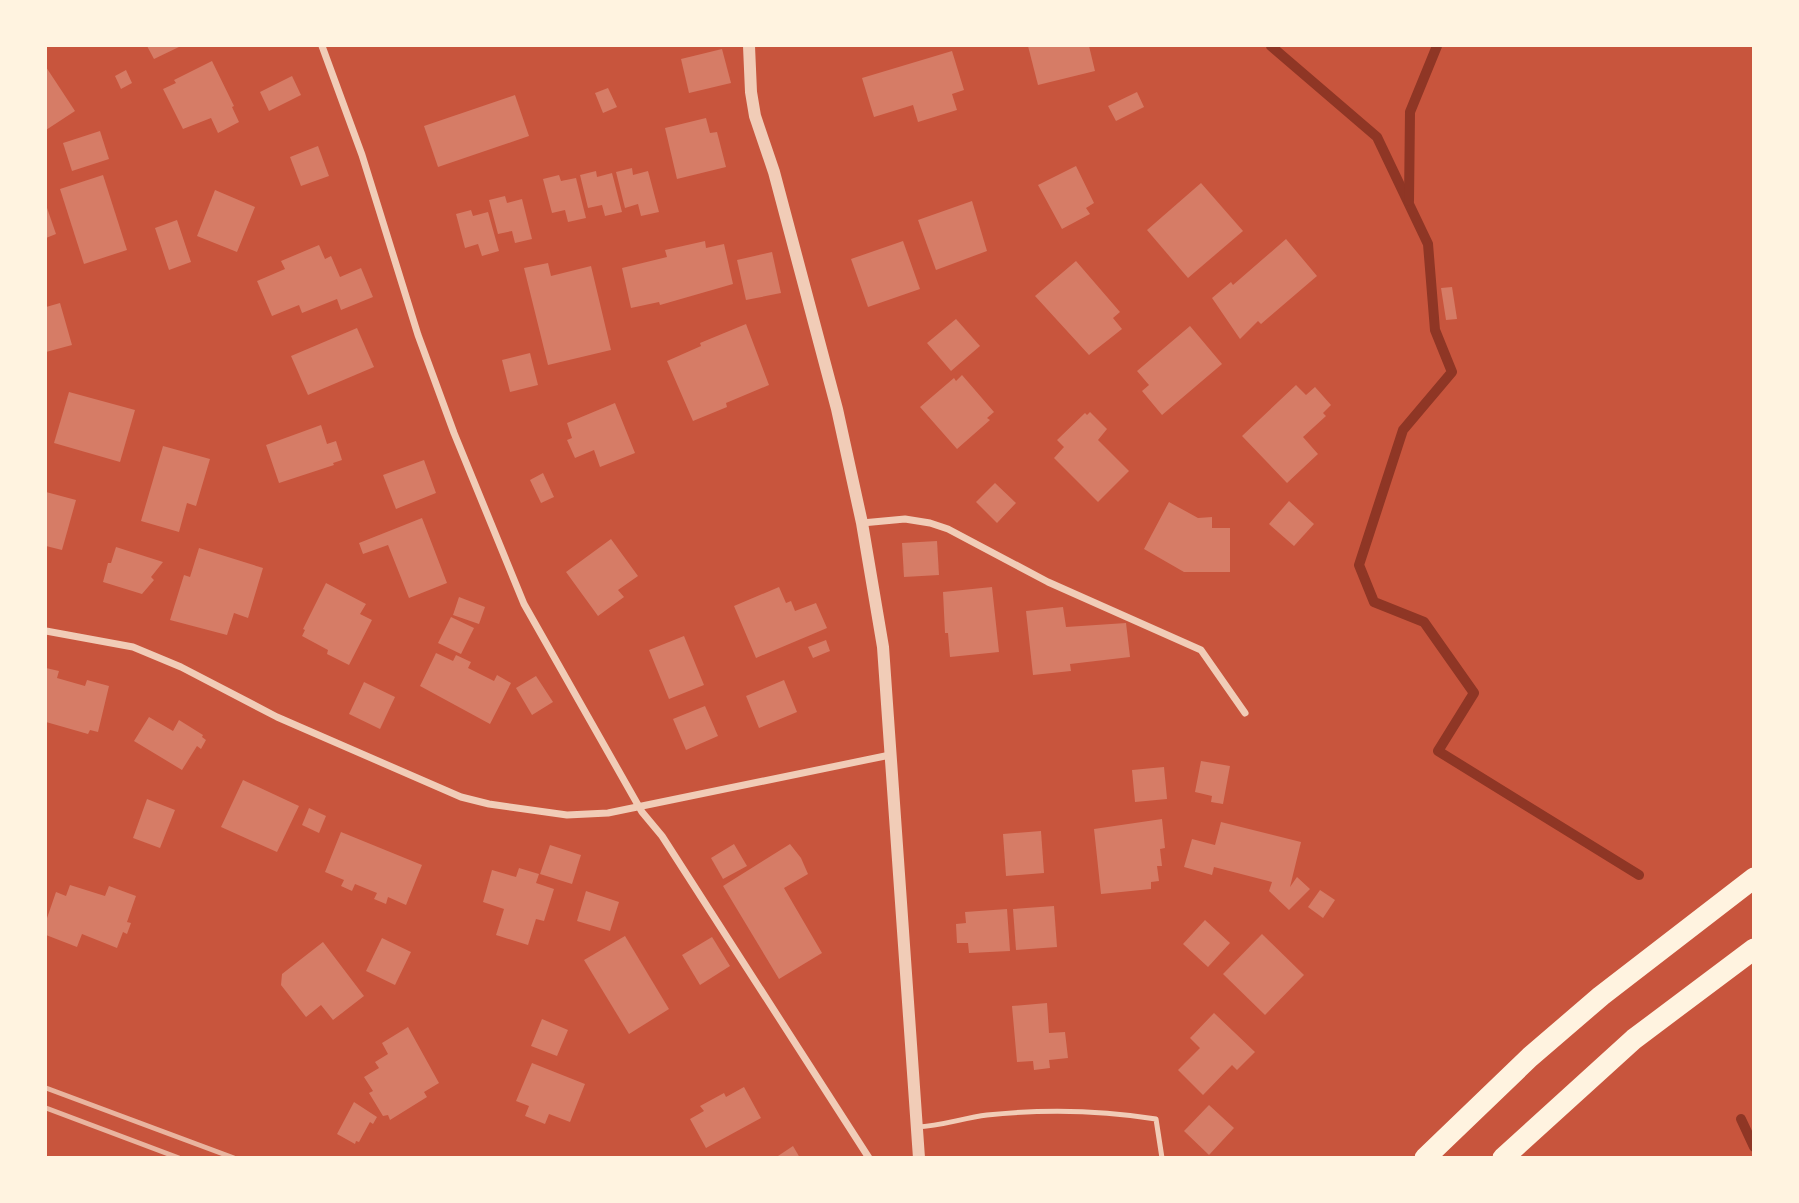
<svg xmlns="http://www.w3.org/2000/svg" width="1799" height="1203" viewBox="0 0 1799 1203" font-family="'Nunito Sans',sans-serif">
<rect width="100%" height="100%" fill="#c8553d"/>
<g fill="none" stroke-linecap="round" stroke-linejoin="round">
<!-- stream -->
<g stroke="#8f3625" stroke-width="10">
<path d="M 1271,46 L 1377,137 L 1428,244 L 1435,330 L 1452,372 L 1403,430 L 1359,565 L 1374,602 L 1424,622 L 1474,693 L 1438,751 L 1639,875"/>
<path d="M 1409,201 L 1410,112 L 1437,46"/>
<path d="M 1741,1119 L 1754,1147"/>
</g>
</g>
<!-- building -->
<g fill="#d67c66">
<path d="M 147,46 L 181,46 L 154,59 Z"/>
<path d="M 1028,46 L 1089,46 L 1095,71 L 1038,85 Z"/>
<path d="M 722,49 L 731,83 L 689,93 L 681,59 Z"/>
<path d="M 952,51 L 964,90 L 952,94 L 957,110 L 918,122 L 913,105 L 874,117 L 862,78 Z"/>
<path d="M 212,61 L 234,106 L 232,107 L 239,122 L 218,133 L 211,118 L 183,129 L 163,89 L 176,83 L 174,80 Z"/>
<path d="M 46,67 L 75,111 L 46,130 Z"/>
<path d="M 126,70 L 132,83 L 121,89 L 115,76 Z"/>
<path d="M 292,76 L 301,95 L 269,111 L 260,92 Z"/>
<path d="M 608,88 L 617,107 L 603,113 L 595,93 Z"/>
<path d="M 1137,92 L 1144,107 L 1116,121 L 1108,106 Z"/>
<path d="M 515,95 L 529,136 L 438,167 L 424,126 Z"/>
<path d="M 706,118 L 710,133 L 717,132 L 726,167 L 677,179 L 665,128 Z"/>
<path d="M 100,131 L 109,159 L 72,171 L 63,143 Z"/>
<path d="M 318,146 L 329,176 L 301,186 L 290,157 Z"/>
<path d="M 1076,166 L 1094,203 L 1086,208 L 1090,214 L 1062,229 L 1038,185 Z"/>
<path d="M 632,168 L 633,175 L 648,171 L 659,212 L 641,216 L 638,204 L 625,208 L 616,172 Z"/>
<path d="M 596,171 L 597,177 L 612,173 L 622,212 L 605,216 L 602,205 L 588,208 L 580,175 Z"/>
<path d="M 103,175 L 127,250 L 84,264 L 60,189 Z"/>
<path d="M 559,175 L 561,181 L 576,178 L 586,218 L 568,222 L 565,210 L 552,213 L 543,179 Z"/>
<path d="M 1201,183 L 1243,231 L 1188,278 L 1147,230 Z"/>
<path d="M 215,190 L 255,207 L 237,252 L 197,236 Z"/>
<path d="M 505,196 L 507,203 L 522,199 L 532,239 L 515,243 L 512,231 L 498,234 L 489,200 Z"/>
<path d="M 972,201 L 987,251 L 936,270 L 918,220 Z"/>
<path d="M 46,205 L 56,234 L 46,238 Z"/>
<path d="M 471,210 L 473,216 L 488,212 L 499,251 L 482,256 L 478,244 L 465,248 L 456,214 Z"/>
<path d="M 177,220 L 191,262 L 169,270 L 155,228 Z"/>
<path d="M 1286,239 L 1317,276 L 1261,324 L 1258,321 L 1240,339 L 1212,298 L 1231,282 L 1233,285 Z"/>
<path d="M 705,241 L 706,248 L 724,244 L 733,284 L 660,305 L 659,302 L 631,308 L 622,268 L 667,257 L 665,250 Z"/>
<path d="M 903,241 L 920,289 L 868,307 L 851,259 Z"/>
<path d="M 319,245 L 325,259 L 331,256 L 340,277 L 361,268 L 373,297 L 341,310 L 337,299 L 302,313 L 299,305 L 272,316 L 257,281 L 285,269 L 281,261 Z"/>
<path d="M 772,252 L 781,293 L 746,300 L 737,260 Z"/>
<path d="M 1076,261 L 1120,312 L 1113,318 L 1122,329 L 1089,355 L 1035,296 Z"/>
<path d="M 548,263 L 551,276 L 591,266 L 611,350 L 548,365 L 524,268 Z"/>
<path d="M 1452,287 L 1457,319 L 1446,320 L 1441,288 Z"/>
<path d="M 60,303 L 72,345 L 46,352 L 46,307 Z"/>
<path d="M 956,319 L 980,346 L 951,371 L 927,343 Z"/>
<path d="M 746,324 L 769,385 L 726,403 L 727,407 L 693,421 L 667,361 L 701,346 L 700,343 Z"/>
<path d="M 1190,326 L 1222,364 L 1162,415 L 1142,391 L 1149,385 L 1137,371 Z"/>
<path d="M 357,328 L 374,367 L 308,395 L 291,356 Z"/>
<path d="M 530,353 L 538,385 L 510,392 L 502,360 Z"/>
<path d="M 962,375 L 994,412 L 987,418 L 990,420 L 957,449 L 920,407 L 954,378 L 956,381 Z"/>
<path d="M 1296,385 L 1306,395 L 1315,387 L 1331,405 L 1323,413 L 1326,416 L 1303,437 L 1318,454 L 1287,483 L 1242,436 Z"/>
<path d="M 69,392 L 135,410 L 120,462 L 54,443 Z"/>
<path d="M 615,403 L 635,453 L 600,467 L 594,450 L 575,458 L 567,440 L 572,438 L 567,423 Z"/>
<path d="M 1090,412 L 1107,429 L 1098,440 L 1129,471 L 1098,502 L 1054,458 L 1064,447 L 1057,440 L 1085,413 L 1087,415 Z"/>
<path d="M 321,425 L 327,444 L 336,441 L 342,460 L 333,463 L 334,465 L 279,483 L 266,445 Z"/>
<path d="M 163,446 L 210,459 L 196,506 L 187,503 L 179,532 L 141,521 Z"/>
<path d="M 424,460 L 436,493 L 396,509 L 383,475 Z"/>
<path d="M 543,473 L 554,497 L 541,503 L 530,480 Z"/>
<path d="M 995,483 L 1016,503 L 997,523 L 976,502 Z"/>
<path d="M 46,492 L 76,500 L 62,550 L 46,546 Z"/>
<path d="M 1289,501 L 1314,524 L 1294,546 L 1269,524 Z"/>
<path d="M 1169,502 L 1198,518 L 1212,517 L 1212,528 L 1230,528 L 1230,572 L 1184,572 L 1144,549 Z"/>
<path d="M 422,518 L 447,583 L 409,598 L 388,545 L 363,554 L 359,543 Z"/>
<path d="M 611,539 L 638,576 L 618,590 L 624,597 L 598,616 L 566,572 Z"/>
<path d="M 937,541 L 939,575 L 904,577 L 902,543 Z"/>
<path d="M 116,547 L 163,562 L 151,577 L 154,580 L 142,594 L 103,582 L 108,563 L 111,563 Z"/>
<path d="M 199,548 L 263,568 L 248,618 L 234,613 L 227,635 L 170,620 L 184,575 L 190,577 Z"/>
<path d="M 326,583 L 366,604 L 360,614 L 372,620 L 349,665 L 327,654 L 328,650 L 302,636 L 305,630 L 303,629 Z"/>
<path d="M 779,587 L 786,603 L 791,601 L 795,611 L 816,603 L 827,628 L 756,658 L 734,606 Z"/>
<path d="M 992,587 L 999,652 L 950,657 L 948,633 L 945,633 L 943,592 Z"/>
<path d="M 459,597 L 485,607 L 479,624 L 453,615 Z"/>
<path d="M 1063,607 L 1066,627 L 1126,623 L 1130,657 L 1070,664 L 1071,671 L 1033,675 L 1026,611 Z"/>
<path d="M 451,617 L 474,628 L 461,654 L 438,643 Z"/>
<path d="M 684,636 L 704,685 L 669,699 L 649,650 Z"/>
<path d="M 826,640 L 830,651 L 813,658 L 808,647 Z"/>
<path d="M 436,653 L 453,661 L 456,655 L 471,662 L 468,668 L 494,681 L 497,675 L 511,683 L 490,724 L 420,686 Z"/>
<path d="M 46,668 L 59,671 L 57,678 L 85,686 L 87,680 L 109,686 L 98,732 L 90,730 L 88,734 L 46,722 Z"/>
<path d="M 536,676 L 553,702 L 532,715 L 516,688 Z"/>
<path d="M 784,680 L 797,712 L 759,728 L 746,696 Z"/>
<path d="M 364,682 L 395,697 L 380,729 L 349,714 Z"/>
<path d="M 705,706 L 718,736 L 686,750 L 673,719 Z"/>
<path d="M 149,717 L 173,731 L 179,720 L 203,735 L 202,737 L 206,740 L 201,749 L 197,746 L 182,770 L 134,741 Z"/>
<path d="M 1201,761 L 1230,766 L 1223,804 L 1211,802 L 1212,796 L 1195,792 Z"/>
<path d="M 1164,767 L 1167,799 L 1135,802 L 1132,770 Z"/>
<path d="M 243,780 L 299,806 L 277,852 L 221,827 Z"/>
<path d="M 147,799 L 175,810 L 160,848 L 133,838 Z"/>
<path d="M 309,808 L 326,816 L 319,833 L 302,825 Z"/>
<path d="M 1162,819 L 1165,848 L 1160,849 L 1162,866 L 1157,866 L 1159,881 L 1151,882 L 1151,889 L 1101,894 L 1094,829 Z"/>
<path d="M 1221,822 L 1301,842 L 1290,887 L 1297,877 L 1310,889 L 1289,910 L 1269,891 L 1272,882 L 1214,867 L 1212,875 L 1184,867 L 1192,839 L 1215,845 Z"/>
<path d="M 1041,831 L 1044,873 L 1006,876 L 1003,834 Z"/>
<path d="M 341,832 L 422,865 L 406,905 L 388,897 L 386,904 L 374,899 L 377,893 L 355,884 L 352,891 L 341,886 L 344,880 L 325,872 Z"/>
<path d="M 734,844 L 747,866 L 723,879 L 711,858 Z"/>
<path d="M 790,844 L 801,858 L 808,874 L 784,888 L 822,953 L 779,979 L 723,886 Z"/>
<path d="M 550,845 L 581,855 L 572,884 L 540,874 Z"/>
<path d="M 519,868 L 539,874 L 536,883 L 554,889 L 544,921 L 536,919 L 528,945 L 496,935 L 504,909 L 483,902 L 492,870 L 516,877 Z"/>
<path d="M 70,885 L 105,896 L 109,886 L 136,896 L 127,922 L 131,923 L 127,934 L 123,932 L 117,948 L 82,934 L 77,947 L 46,935 L 46,921 L 56,892 L 66,896 Z"/>
<path d="M 1320,890 L 1335,900 L 1323,918 L 1308,907 Z"/>
<path d="M 586,891 L 619,902 L 610,931 L 577,921 Z"/>
<path d="M 1054,906 L 1057,947 L 1016,950 L 1013,909 Z"/>
<path d="M 1007,909 L 1010,951 L 969,953 L 968,943 L 957,943 L 956,924 L 966,923 L 965,912 Z"/>
<path d="M 1205,920 L 1230,943 L 1208,967 L 1183,944 Z"/>
<path d="M 1262,934 L 1304,975 L 1265,1015 L 1223,974 Z"/>
<path d="M 625,936 L 669,1009 L 629,1034 L 584,960 Z"/>
<path d="M 712,937 L 730,966 L 700,985 L 682,955 Z"/>
<path d="M 382,938 L 411,952 L 395,985 L 366,971 Z"/>
<path d="M 323,942 L 364,996 L 333,1020 L 321,1005 L 306,1017 L 281,985 L 282,974 Z"/>
<path d="M 1047,1003 L 1049,1033 L 1065,1032 L 1068,1058 L 1049,1060 L 1050,1068 L 1034,1070 L 1033,1061 L 1017,1062 L 1012,1006 Z"/>
<path d="M 1214,1013 L 1255,1052 L 1237,1070 L 1232,1065 L 1203,1095 L 1178,1070 L 1200,1048 L 1190,1038 Z"/>
<path d="M 542,1019 L 568,1030 L 557,1056 L 531,1046 Z"/>
<path d="M 408,1027 L 439,1083 L 424,1092 L 427,1097 L 390,1120 L 388,1115 L 383,1116 L 369,1093 L 373,1091 L 364,1077 L 379,1068 L 375,1062 L 388,1054 L 382,1043 Z"/>
<path d="M 532,1063 L 585,1084 L 570,1122 L 549,1114 L 545,1124 L 525,1116 L 529,1106 L 516,1101 Z"/>
<path d="M 744,1087 L 761,1118 L 706,1148 L 690,1119 L 704,1111 L 700,1106 L 724,1093 L 726,1097 Z"/>
<path d="M 354,1102 L 377,1117 L 373,1124 L 370,1122 L 359,1142 L 356,1141 L 355,1144 L 337,1134 Z"/>
<path d="M 1209,1105 L 1234,1128 L 1209,1155 L 1184,1131 Z"/>
<path d="M 793,1146 L 800,1158 L 775,1158 Z"/>
</g>
<g fill="none" stroke-linecap="round" stroke-linejoin="round">
<!-- service -->
<path stroke="#f1ccb7" stroke-width="5" d="M 917,1127 C 941,1126 963,1118 987,1115 C 1043,1109 1100,1110 1156,1119 L 1162,1158"/>
<!-- minor -->
<g stroke="#f1ccb7" stroke-width="7">
<path d="M 322,46 L 362,155 L 418,335 L 454,433 L 524,604 L 642,812 L 662,836 L 869,1158"/>
<path d="M 862,523 L 905,519 L 930,523 L 948,529 L 1048,582 L 1201,650 L 1245,713"/>
<path d="M 46,631 L 133,647 L 181,667 L 277,717 L 461,797 L 489,804 L 567,815 L 608,813 L 890,755"/>
</g>
<!-- tertiary -->
<path stroke="#f1ccb7" stroke-width="12" d="M 749,46 L 751,92 L 755,116 L 774,172 L 837,409 L 862,523 L 883,647 L 919,1158"/>
<!-- motorway -->
<g stroke="#fff3e0" stroke-width="21">
<path d="M 1425,1158 L 1530,1057 L 1601,996 L 1754,878"/>
<path d="M 1503,1158 L 1634,1039 L 1754,949"/>
</g>
<!-- rail -->
<g stroke="#e9b49f" stroke-width="5">
<path d="M 46,1088 L 234,1158"/>
<path d="M 46,1108 L 179,1158"/>
</g>
</g>
<!-- border -->
<rect width="1799" height="1203" fill="none" stroke="#fff3e0" stroke-width="94"/>
</svg>
